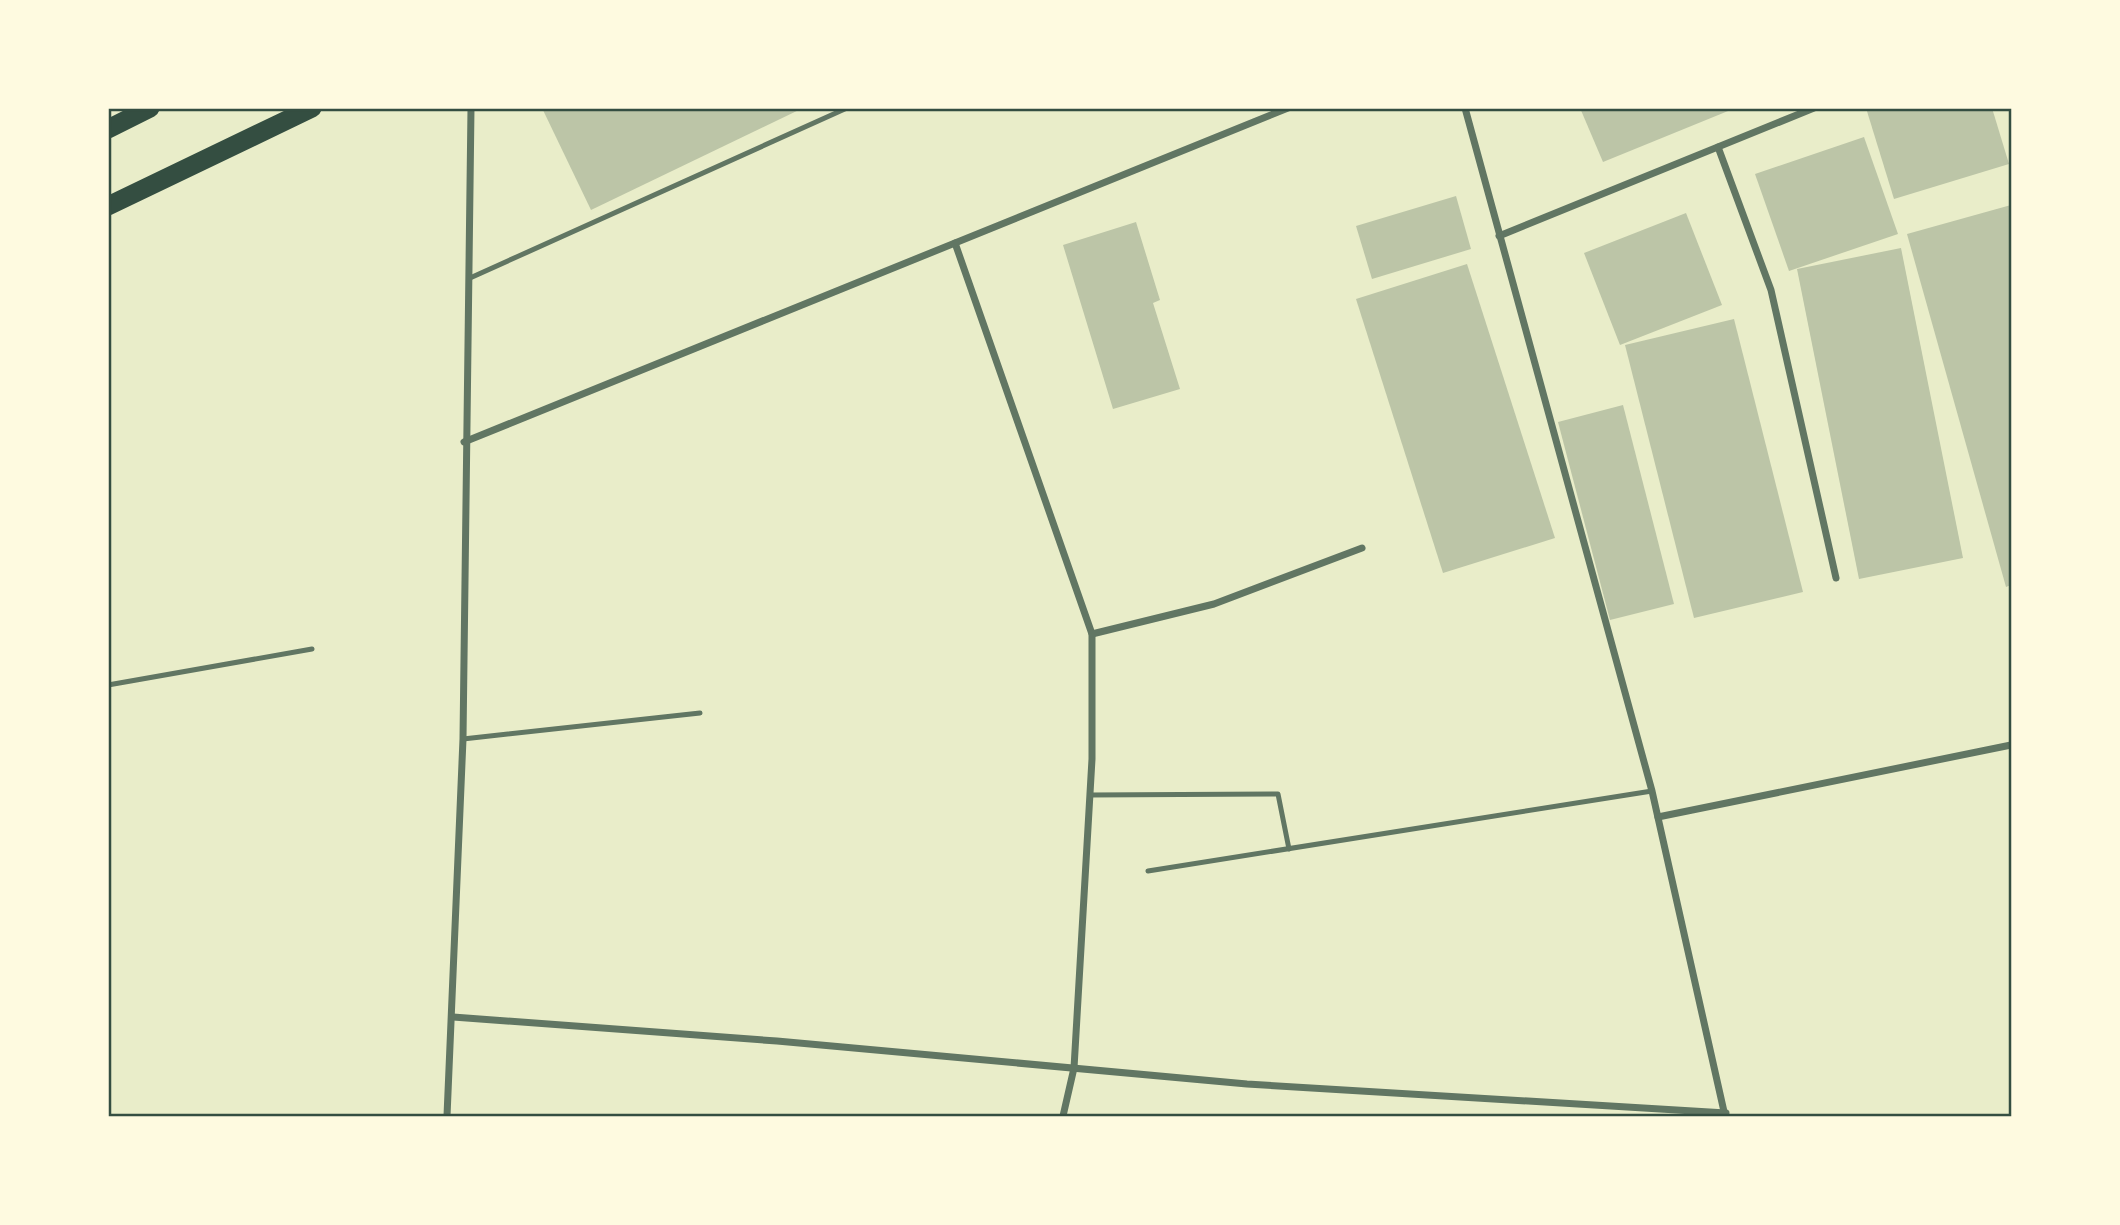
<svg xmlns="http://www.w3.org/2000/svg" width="2120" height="1225" viewBox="0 0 2120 1225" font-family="'Exo 2',sans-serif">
<rect width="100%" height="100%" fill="#e9edc9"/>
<!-- building -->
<g fill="#bcc5a7">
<path d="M 542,108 L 803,108 L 591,210 Z"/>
<path d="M 1580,108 L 1733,108 L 1733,109 L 1603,162 Z"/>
<path d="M 1866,108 L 1992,108 L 2009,164 L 1894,199 Z"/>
<path d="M 1864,137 L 1898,234 L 1789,271 L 1755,174 Z"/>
<path d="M 1456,196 L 1471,249 L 1372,279 L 1356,226 Z"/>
<path d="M 2011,205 L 2011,585 L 2006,587 L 1907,234 Z"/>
<path d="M 1686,213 L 1722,305 L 1620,345 L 1584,253 Z"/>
<path d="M 1136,222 L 1160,300 L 1153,303 L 1180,389 L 1113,409 L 1063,245 Z"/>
<path d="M 1901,248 L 1963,558 L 1859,579 L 1797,269 Z"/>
<path d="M 1467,264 L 1555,538 L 1443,573 L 1356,299 Z"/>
<path d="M 1734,319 L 1803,592 L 1694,618 L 1625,345 Z"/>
<path d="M 1623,405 L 1674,604 L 1610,620 L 1558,422 Z"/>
</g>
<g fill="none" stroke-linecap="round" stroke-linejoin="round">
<!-- service -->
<g stroke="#617663" stroke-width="5">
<path d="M 470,278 L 847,108"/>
<path d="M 108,685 L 312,649"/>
<path d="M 463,739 L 700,713"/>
<path d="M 1090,795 L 1278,794 L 1289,849"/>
<path d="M 1148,871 L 1652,791"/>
</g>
<!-- minor -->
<g stroke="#617663" stroke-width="7">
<path d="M 1465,108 L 1652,791 L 1725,1116"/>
<path d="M 1718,147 L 1771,290 L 1836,578"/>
<path d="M 1499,236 L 1814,108"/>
<path d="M 955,243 L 1092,634 L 1092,759 L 1074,1068 L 1063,1116"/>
<path d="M 464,442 L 1288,108"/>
<path d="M 1092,634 L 1214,604 L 1362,548"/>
<path d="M 1658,817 L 2011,745"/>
<path d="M 453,1017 L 777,1041 L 1247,1084 L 1726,1113"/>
<path d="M 447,1116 L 463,739 L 471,108"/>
</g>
<!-- trunk -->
<g stroke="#344e41" stroke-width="19">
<path d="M 108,129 L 150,108"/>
<path d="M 108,206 L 312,108"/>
</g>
</g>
<!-- border -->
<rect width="2120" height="1225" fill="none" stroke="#fefae0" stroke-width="220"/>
<rect x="110" y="110" width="1900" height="1005" fill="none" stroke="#344e41" stroke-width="2.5"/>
</svg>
